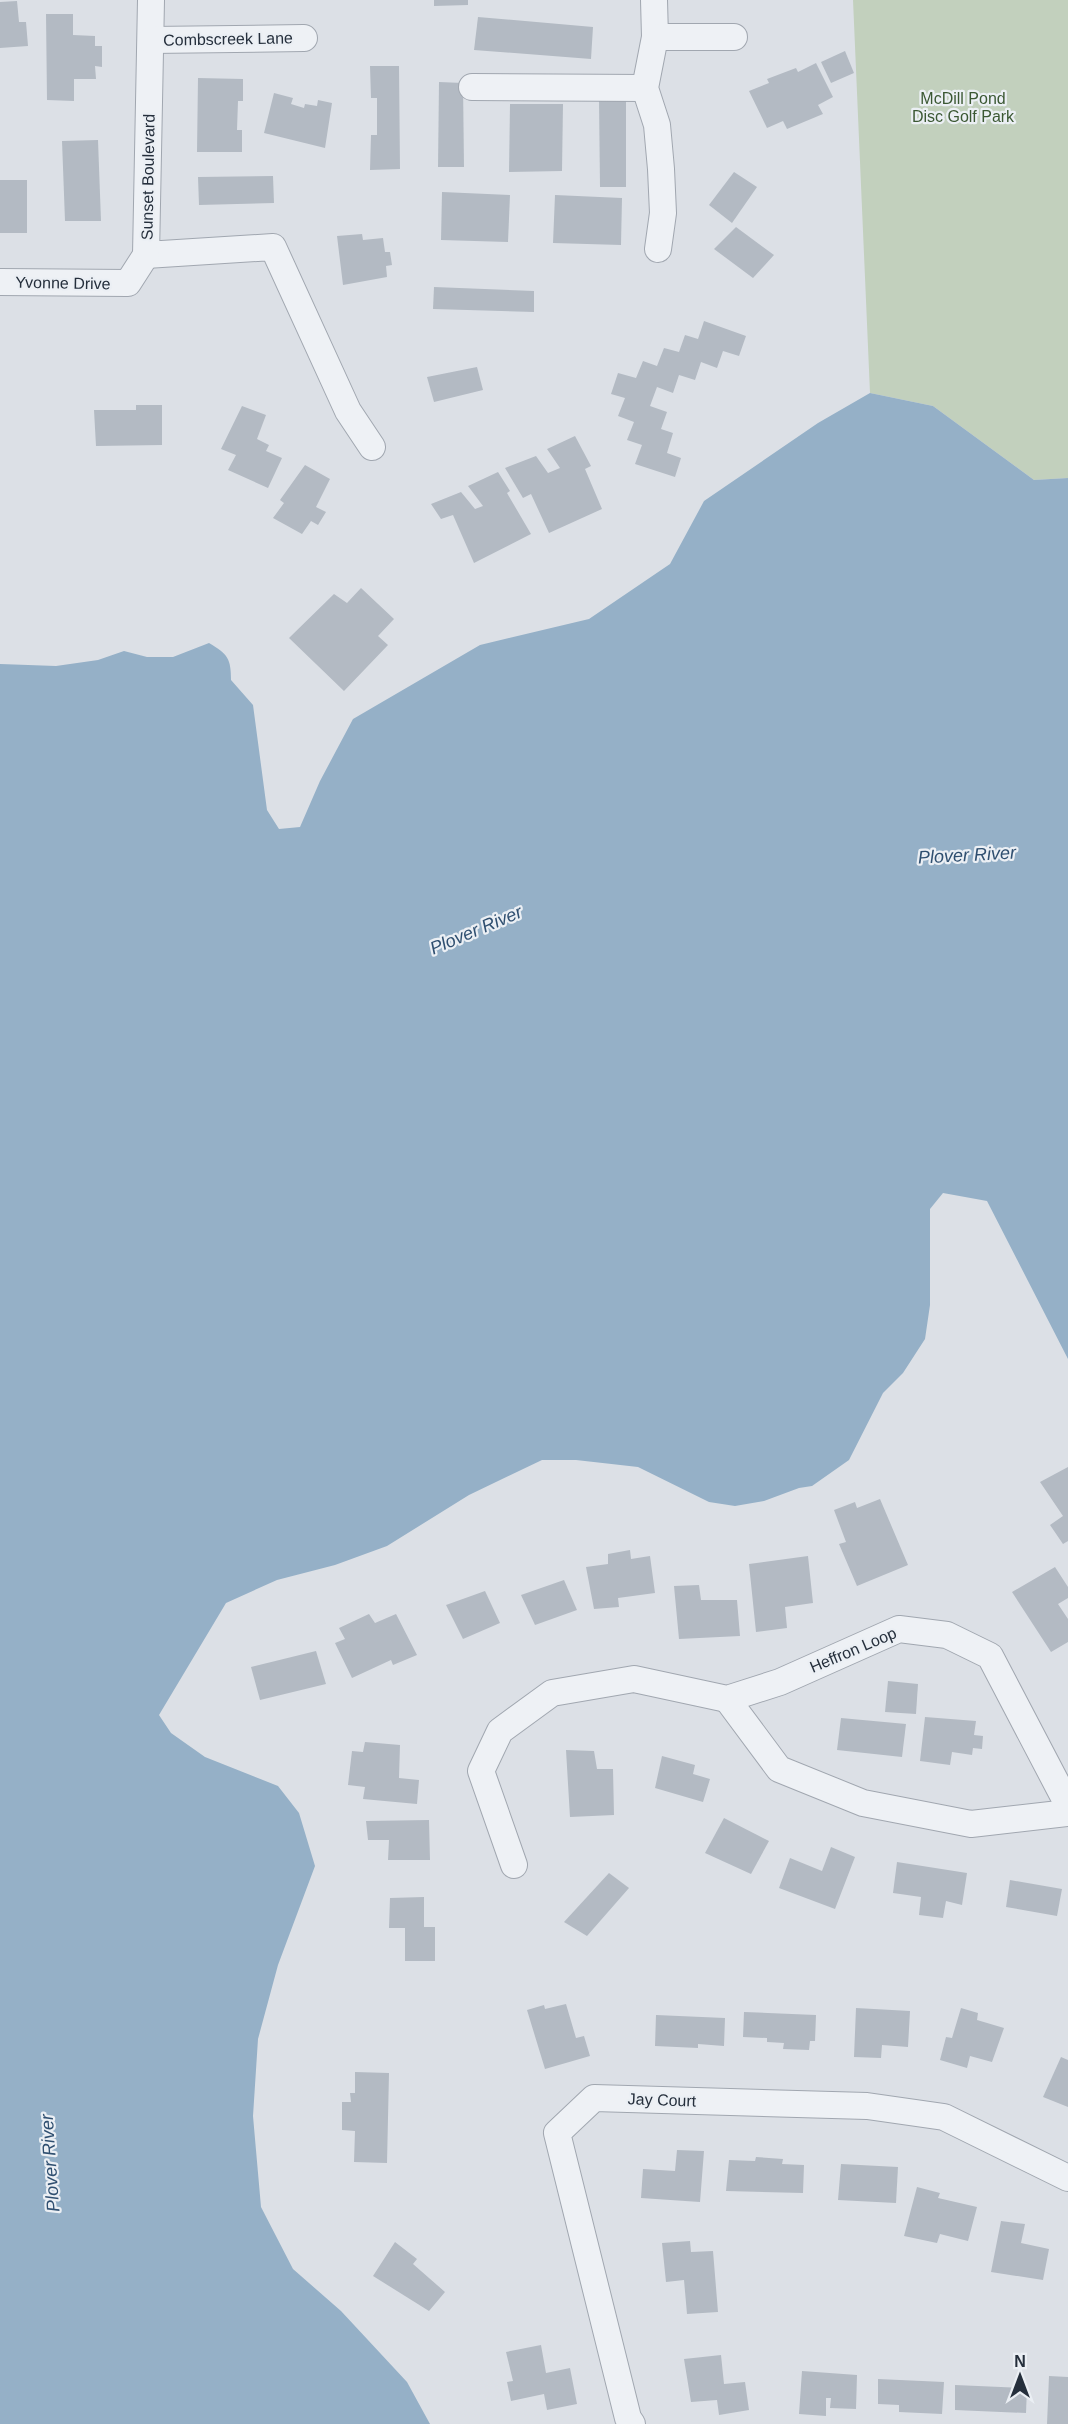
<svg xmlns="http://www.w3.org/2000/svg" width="1068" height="2424" viewBox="0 0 1068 2424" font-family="Arial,sans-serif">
<rect width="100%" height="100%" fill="#dce0e6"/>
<!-- green -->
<path fill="#c2d0bd" d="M 853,0 L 1068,0 L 1068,478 L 1034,480 L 933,406 L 870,393 Z"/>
<!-- water -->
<path fill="#95b0c7" d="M 870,393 L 933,406 L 1034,480 L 1068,478 L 1068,1359 L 987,1201 L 943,1193 L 930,1209 L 930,1305 L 925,1339 L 903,1373 L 883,1393 L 849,1460 L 812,1486 L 799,1488 L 764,1501 L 735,1506 L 709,1502 L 638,1467 L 576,1460 L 542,1460 L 469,1495 L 387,1546 L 335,1565 L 277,1580 L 226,1603 L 159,1715 L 171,1733 L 205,1757 L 278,1786 L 299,1813 L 315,1866 L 278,1965 L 258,2039 L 253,2116 L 261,2207 L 293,2269 L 341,2311 L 407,2382 L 430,2424 L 0,2424 L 0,664 L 56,666 L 98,660 L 124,651 L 147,657 L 173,657 L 209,643 C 228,654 231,659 231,680 L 253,705 L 267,810 L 279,829 L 300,827 L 320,781 L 353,719 L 480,645 L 589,619 L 670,564 L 704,501 L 818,423 Z"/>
<!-- building -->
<g fill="#b3bac3">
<path d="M 434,0 L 468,0 L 468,5 L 434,6 Z"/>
<path d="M 17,1 L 19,22 L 26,22 L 28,46 L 0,48 L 0,2 Z"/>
<path d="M 46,14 L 73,14 L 73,35 L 95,36 L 95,46 L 102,46 L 102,67 L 95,66 L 96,79 L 74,79 L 74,101 L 47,100 Z"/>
<path d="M 478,17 L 593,27 L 591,59 L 474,50 Z"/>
<path d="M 845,51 L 854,73 L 831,83 L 821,62 Z"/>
<path d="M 816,63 L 833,97 L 818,105 L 823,114 L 787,129 L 783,121 L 767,128 L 749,91 L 769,83 L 767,79 L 796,68 L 798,72 Z"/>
<path d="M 370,66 L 399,66 L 400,169 L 370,170 L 371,135 L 377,135 L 377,98 L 371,98 Z"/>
<path d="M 198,78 L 243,79 L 243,101 L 238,101 L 237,130 L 242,130 L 242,152 L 197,152 Z"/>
<path d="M 439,82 L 463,83 L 464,167 L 438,167 Z"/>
<path d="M 274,93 L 293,98 L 291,104 L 304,108 L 305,104 L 317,106 L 318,100 L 332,103 L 325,148 L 264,133 Z"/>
<path d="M 599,100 L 626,101 L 626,187 L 600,187 Z"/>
<path d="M 510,104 L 563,104 L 562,171 L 509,172 Z"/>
<path d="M 98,140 L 101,221 L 65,221 L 62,141 Z"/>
<path d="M 734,172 L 757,187 L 732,223 L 709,205 Z"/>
<path d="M 273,176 L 274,203 L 199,205 L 198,177 Z"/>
<rect x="0" y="180" width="27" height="53"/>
<path d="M 442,192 L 510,195 L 508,242 L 441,240 Z"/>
<path d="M 555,195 L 622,198 L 621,245 L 553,243 Z"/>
<path d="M 736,227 L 774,255 L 753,278 L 714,249 Z"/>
<path d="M 362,234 L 363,240 L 383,238 L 385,252 L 390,252 L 392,265 L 386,266 L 387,277 L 343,285 L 337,236 Z"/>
<path d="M 434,287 L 534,291 L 534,312 L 433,309 Z"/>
<path d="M 704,321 L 746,336 L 739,356 L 723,351 L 717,368 L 701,362 L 695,380 L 679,375 L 673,393 L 657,387 L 650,406 L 667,412 L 661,429 L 673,433 L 667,453 L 681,458 L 675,477 L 635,464 L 642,445 L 627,440 L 634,422 L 618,416 L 625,398 L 611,394 L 618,373 L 636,378 L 643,361 L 657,366 L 664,348 L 679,352 L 685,335 L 698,339 Z"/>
<path d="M 477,367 L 483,390 L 434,402 L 427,377 Z"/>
<path d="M 136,405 L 162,405 L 162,445 L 96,446 L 94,410 L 136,410 Z"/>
<path d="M 242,406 L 266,415 L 257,439 L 269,445 L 266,451 L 282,458 L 268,488 L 228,470 L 236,455 L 221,449 Z"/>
<path d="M 575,436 L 591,466 L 585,469 L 602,509 L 549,533 L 531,494 L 523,498 L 505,468 L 536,456 L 548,473 L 560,468 L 547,449 Z"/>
<path d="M 305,465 L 330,479 L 316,507 L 326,512 L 318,525 L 311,521 L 302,534 L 273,518 L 284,503 L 280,500 Z"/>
<path d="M 498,472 L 510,491 L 507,493 L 531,534 L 474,563 L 453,515 L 441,519 L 431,504 L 461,492 L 475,509 L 483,506 L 468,486 Z"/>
<path d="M 361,588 L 394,619 L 378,636 L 388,645 L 344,691 L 289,638 L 334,594 L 347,603 Z"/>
<path d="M 1068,1467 L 1068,1541 L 1063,1544 L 1050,1525 L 1063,1516 L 1040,1482 Z"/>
<path d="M 880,1499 L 908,1565 L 857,1586 L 839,1544 L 846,1542 L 834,1510 L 855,1502 L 857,1508 Z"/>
<path d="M 630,1550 L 631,1559 L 650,1556 L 655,1593 L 618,1598 L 619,1607 L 594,1609 L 586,1567 L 608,1564 L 608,1554 Z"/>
<path d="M 808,1556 L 813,1603 L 785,1607 L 787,1628 L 756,1632 L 749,1564 Z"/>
<path d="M 1055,1567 L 1068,1587 L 1068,1598 L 1058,1604 L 1068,1619 L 1068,1642 L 1051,1652 L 1012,1592 Z"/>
<path d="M 564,1580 L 577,1610 L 535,1625 L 521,1595 Z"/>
<path d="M 699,1585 L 701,1600 L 737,1600 L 740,1636 L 679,1639 L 674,1586 Z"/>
<path d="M 485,1591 L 500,1623 L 463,1639 L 446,1605 Z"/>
<path d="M 369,1614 L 375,1623 L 396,1614 L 417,1655 L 393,1665 L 391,1660 L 352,1678 L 335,1643 L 345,1639 L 339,1628 Z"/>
<path d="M 316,1651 L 326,1684 L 260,1700 L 251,1667 Z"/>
<path d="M 888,1681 L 918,1684 L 916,1714 L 885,1712 Z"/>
<path d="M 925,1717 L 976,1721 L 974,1735 L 983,1736 L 982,1749 L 973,1748 L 972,1755 L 952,1752 L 950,1765 L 920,1761 Z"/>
<path d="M 841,1718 L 906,1724 L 902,1757 L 837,1750 Z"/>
<path d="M 365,1742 L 400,1745 L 399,1778 L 419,1780 L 417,1804 L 363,1799 L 365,1787 L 348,1785 L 352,1751 L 363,1752 Z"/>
<path d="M 566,1750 L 594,1751 L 597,1769 L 613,1769 L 614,1815 L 570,1817 Z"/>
<path d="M 662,1756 L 695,1765 L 693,1774 L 710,1779 L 703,1802 L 655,1788 Z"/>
<path d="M 724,1818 L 769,1841 L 751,1874 L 705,1853 Z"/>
<path d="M 429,1820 L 430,1860 L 388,1860 L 389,1840 L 368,1840 L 366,1821 Z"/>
<path d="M 831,1847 L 855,1857 L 835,1909 L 779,1888 L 790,1858 L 822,1871 Z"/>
<path d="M 897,1862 L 967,1873 L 962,1905 L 946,1901 L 943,1918 L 919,1915 L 921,1897 L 893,1893 Z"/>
<path d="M 609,1873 L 629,1888 L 587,1936 L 564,1922 Z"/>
<path d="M 1010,1880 L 1062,1889 L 1057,1916 L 1006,1907 Z"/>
<path d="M 424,1897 L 424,1927 L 435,1927 L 435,1961 L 405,1961 L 405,1928 L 389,1928 L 390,1898 Z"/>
<path d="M 566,2004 L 576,2038 L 584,2036 L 590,2056 L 545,2069 L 527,2010 L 544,2005 L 545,2009 Z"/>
<path d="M 856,2008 L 910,2011 L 908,2047 L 882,2045 L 881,2058 L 854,2057 Z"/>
<path d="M 961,2008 L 978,2013 L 977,2020 L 1004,2028 L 992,2062 L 970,2056 L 967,2068 L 940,2060 L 946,2037 L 952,2038 Z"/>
<path d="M 744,2012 L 816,2015 L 815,2041 L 810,2041 L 809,2050 L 783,2049 L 784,2043 L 767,2042 L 767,2038 L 743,2037 Z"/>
<path d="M 656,2015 L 725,2018 L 724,2046 L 698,2044 L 698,2048 L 655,2046 Z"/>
<path d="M 1061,2057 L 1068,2060 L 1068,2107 L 1043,2097 Z"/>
<path d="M 355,2072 L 389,2073 L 387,2163 L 354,2162 L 355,2131 L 342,2130 L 342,2102 L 351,2102 L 350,2093 L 355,2093 Z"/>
<path d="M 677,2150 L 704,2151 L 700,2202 L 641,2198 L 643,2169 L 675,2171 Z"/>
<path d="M 756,2157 L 783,2159 L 782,2164 L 804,2165 L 803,2193 L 726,2191 L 729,2160 L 755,2161 Z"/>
<path d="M 841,2164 L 898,2167 L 896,2203 L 838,2200 Z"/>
<path d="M 917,2187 L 940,2193 L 938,2198 L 977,2207 L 968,2241 L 940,2234 L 937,2243 L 904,2236 Z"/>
<path d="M 1001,2221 L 1025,2224 L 1021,2243 L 1049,2249 L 1043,2280 L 991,2272 Z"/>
<path d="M 690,2241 L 691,2252 L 713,2251 L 718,2312 L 687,2314 L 684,2280 L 666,2282 L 662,2243 Z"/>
<path d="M 395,2242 L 417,2259 L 413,2264 L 445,2292 L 429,2311 L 373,2276 Z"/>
<path d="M 541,2345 L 546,2373 L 570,2368 L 577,2404 L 547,2410 L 544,2394 L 511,2401 L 507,2382 L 513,2381 L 506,2352 Z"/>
<path d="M 721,2355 L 724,2384 L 745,2382 L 749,2410 L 719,2415 L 717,2400 L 691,2402 L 684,2359 Z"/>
<path d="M 802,2371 L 857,2375 L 856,2409 L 830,2408 L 831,2398 L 826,2398 L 826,2416 L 799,2414 Z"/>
<path d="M 1049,2376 L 1068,2377 L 1068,2424 L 1047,2424 Z"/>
<path d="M 878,2379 L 944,2382 L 942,2414 L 899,2412 L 899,2405 L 878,2404 Z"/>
<path d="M 955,2385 L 1027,2388 L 1026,2413 L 955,2410 Z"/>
</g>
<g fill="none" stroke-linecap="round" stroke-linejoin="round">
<!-- minor casing -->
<g stroke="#a1a7b0" stroke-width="28">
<g id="minor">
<path d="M 151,0 L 146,255 L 273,247 L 348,411 L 372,447"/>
<path d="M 654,0 L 655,37 L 734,37"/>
<path d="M 655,37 L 645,88 L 657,125 L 661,169 L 663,213 L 658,249"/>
<path d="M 151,40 L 304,38"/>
<path d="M 472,87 L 645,88"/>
<path d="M 0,282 L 128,283 L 146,255"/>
<path d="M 727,1699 L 779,1769 L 863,1803 L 971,1824 L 1068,1813"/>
<path d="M 514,1865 L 481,1771 L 500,1731 L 552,1693 L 634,1679 L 727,1699 L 780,1682 L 899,1629 L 947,1635 L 990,1656 L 1068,1805"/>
<path d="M 632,2424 L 628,2418 L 557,2133 L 594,2098 L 867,2106 L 944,2117 L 1068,2178"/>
</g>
</g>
<!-- minor -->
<use href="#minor" stroke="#eef1f5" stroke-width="26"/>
</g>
<g text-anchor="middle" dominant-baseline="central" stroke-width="4.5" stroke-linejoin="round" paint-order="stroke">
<!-- street labels -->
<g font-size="16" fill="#252f3c" stroke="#ebeff4">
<text transform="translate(228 39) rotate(-1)">Combscreek Lane</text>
<text transform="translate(148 177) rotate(-89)">Sunset Boulevard</text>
<text transform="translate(63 283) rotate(1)">Yvonne Drive</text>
<text transform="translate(853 1650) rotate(-23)">Heffron Loop</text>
<text transform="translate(662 2100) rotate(2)">Jay Court</text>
</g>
<!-- park labels -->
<g font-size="16" fill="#3b5833" stroke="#ebeff4">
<text x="963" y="98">McDill Pond<tspan x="963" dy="18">Disc Golf Park</tspan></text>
</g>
<!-- water labels -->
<g font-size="18" font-style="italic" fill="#2f4f70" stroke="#ebeff4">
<text transform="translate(967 855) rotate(-3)">Plover River</text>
<text transform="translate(476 930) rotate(-23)">Plover River</text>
<text transform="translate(50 2163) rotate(-94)">Plover River</text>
</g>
</g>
<!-- north arrow -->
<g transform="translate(1020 2376)" stroke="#ebeff4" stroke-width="4.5" paint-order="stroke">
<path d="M0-4.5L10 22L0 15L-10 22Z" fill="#252f3c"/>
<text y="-9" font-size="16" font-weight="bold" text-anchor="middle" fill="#252f3c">N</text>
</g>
</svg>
